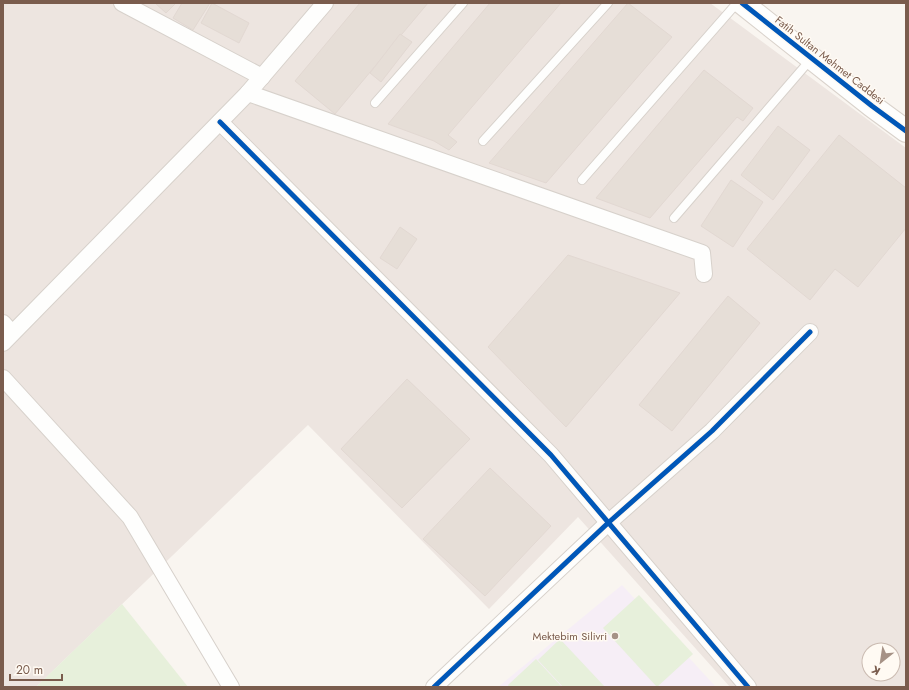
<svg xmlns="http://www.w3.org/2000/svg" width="909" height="690" viewBox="0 0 909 690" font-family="Jost,sans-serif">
<rect width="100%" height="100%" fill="#f9f5f0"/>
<!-- industrial -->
<path fill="#ede5e0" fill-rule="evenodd" d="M 3,3 L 710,3 L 906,148 L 906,687 L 730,687 L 578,517 L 489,609 L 308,425 L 36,687 L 3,687 ZM 869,650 L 893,650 L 893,674 L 869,674 Z"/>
<!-- education -->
<path fill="#f6eef6" d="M 622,585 L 716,687 L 498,687 Z"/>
<!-- green -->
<g fill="#e7f0db">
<path d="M 639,595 L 693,654 L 657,687 L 603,628 Z"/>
<path d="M 122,604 L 188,687 L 36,687 Z"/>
<path d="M 560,639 L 605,687 L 563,687 L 538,660 Z"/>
<path d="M 536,659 L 562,687 L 509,687 L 508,685 Z"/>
</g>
<!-- building -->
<g fill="#e6ded7" stroke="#e2d8d2">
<path d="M 155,3 L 176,3 L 166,13 Z"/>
<path d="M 182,3 L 210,3 L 193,30 L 173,18 Z"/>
<path d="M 212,3 L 249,23 L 239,43 L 201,23 Z"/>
<path d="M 360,3 L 428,3 L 335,114 L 295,81 Z"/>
<path d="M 490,3 L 561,3 L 448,135 L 457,142 L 449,150 L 434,141 L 388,124 Z"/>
<path d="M 628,3 L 672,37 L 546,183 L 489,163 Z"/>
<path d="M 400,34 L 412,42 L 381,82 L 370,73 Z"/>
<path d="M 704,70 L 753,108 L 743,121 L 737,117 L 650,218 L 596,198 Z"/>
<path d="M 778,126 L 810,150 L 773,200 L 741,175 Z"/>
<path d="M 839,135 L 906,188 L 906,228 L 858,287 L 835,269 L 810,300 L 747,249 Z"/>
<path d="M 731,180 L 763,202 L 733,247 L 701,226 Z"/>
<path d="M 400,227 L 417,239 L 397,269 L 380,258 Z"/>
<path d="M 568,255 L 680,293 L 566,427 L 488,347 Z"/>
<path d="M 728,296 L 760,323 L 672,431 L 639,405 Z"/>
<path d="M 407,379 L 470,439 L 402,508 L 341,449 Z"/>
<path d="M 490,468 L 551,526 L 485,596 L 423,539 Z"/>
</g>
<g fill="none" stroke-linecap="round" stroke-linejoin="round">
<!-- service casing -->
<g stroke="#d7d1cb" stroke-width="10">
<g id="service">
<path d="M 375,103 L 463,3"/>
<path d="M 483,141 L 608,3"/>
<path d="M 582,180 L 737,3"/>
<path d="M 674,218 L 811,59"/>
</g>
</g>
<!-- minor casing -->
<g stroke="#d7d1cb" stroke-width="18">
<g id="minor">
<path d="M 122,3 L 262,77"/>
<path d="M 248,93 L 702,253 L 704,274"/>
<path d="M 220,122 L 551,455 L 748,687"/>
<path d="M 3,323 L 12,333"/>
<path d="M 3,343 L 248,93 L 325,3"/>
<path d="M 3,378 L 130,517 L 231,687"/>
<path d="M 434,687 L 608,523 L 712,431 L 810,332"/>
</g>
</g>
<!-- secondary casing -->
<g stroke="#d9d2cb" stroke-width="24">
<path id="secondary" d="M 742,3 L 872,106 L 906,131"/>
</g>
<!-- service -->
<use href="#service" stroke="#fefefd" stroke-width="8"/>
<!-- minor -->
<use href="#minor" stroke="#fefefd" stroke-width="16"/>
<!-- secondary -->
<use href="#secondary" stroke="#fefefd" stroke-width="22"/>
<!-- cycleway casing -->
<g stroke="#fffaf3" stroke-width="8">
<g id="cycleway">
<path d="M 742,3 L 872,106 L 906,131"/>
<path d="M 220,122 L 551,455 L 748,687"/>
<path d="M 434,687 L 608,523 L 712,431 L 810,332"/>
</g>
</g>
<!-- cycleway -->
<use href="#cycleway" stroke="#0057b8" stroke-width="5"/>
</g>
<!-- markers -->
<circle fill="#a69286" stroke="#fffaf3" stroke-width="1.5" cx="615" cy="636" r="4"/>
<g text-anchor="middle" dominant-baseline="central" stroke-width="3" stroke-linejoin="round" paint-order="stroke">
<!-- street labels -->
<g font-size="11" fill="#7a5c4d" stroke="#fffaf3">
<text transform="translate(830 60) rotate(38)">Fatih Sultan Mehmet Caddesi</text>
</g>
<!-- poi labels -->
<g font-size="11" fill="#7a5c4d" stroke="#fffaf3" text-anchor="end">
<text x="607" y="636">Mektebim Silivri</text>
</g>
</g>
<!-- border -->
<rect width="909" height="690" fill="none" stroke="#7a5c4d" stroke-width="8"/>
<!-- north arrow -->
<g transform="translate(881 662) rotate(210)"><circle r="19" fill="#fffaf3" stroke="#cabbb1"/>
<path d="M0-3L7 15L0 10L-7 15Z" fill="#a69286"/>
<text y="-6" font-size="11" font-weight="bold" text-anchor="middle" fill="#7a5c4d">K</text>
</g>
<!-- scale -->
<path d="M10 674v6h52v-6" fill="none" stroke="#7a5c4d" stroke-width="2"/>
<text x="16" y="674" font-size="12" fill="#7a5c4d" stroke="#fffaf3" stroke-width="3" paint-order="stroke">20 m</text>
</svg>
